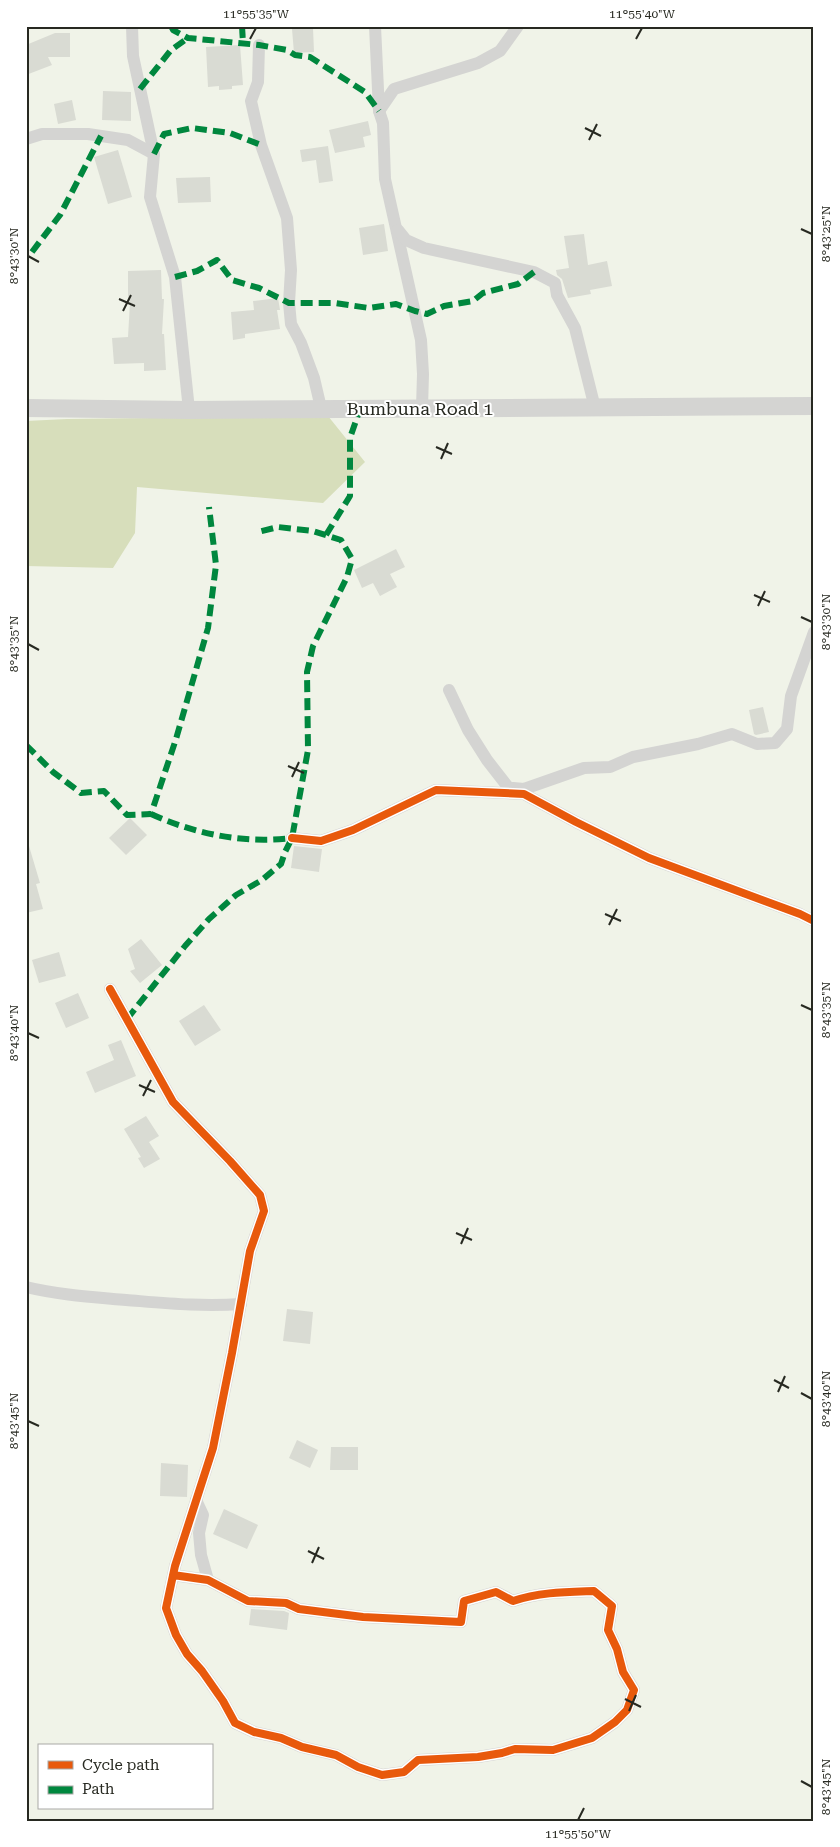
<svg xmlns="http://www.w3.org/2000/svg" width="840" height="1847" viewBox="0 0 840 1847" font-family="'Roboto Serif',serif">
<rect width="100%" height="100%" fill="#f0f3e8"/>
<!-- forest -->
<path fill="#d7debb" d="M 328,416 L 365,462 L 323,503 L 137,487 L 135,533 L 113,568 L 26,566 L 26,421 L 67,419 Z"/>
<!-- building -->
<g fill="#d9dbd3">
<path d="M 313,28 L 314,52 L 294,53 L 292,29 Z"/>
<path d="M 55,33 L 70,33 L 70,57 L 48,57 L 52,65 L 26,75 L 26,45 Z"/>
<path d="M 240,45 L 243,85 L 232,86 L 232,89 L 219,90 L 219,86 L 208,87 L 206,47 Z"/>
<path d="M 103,91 L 131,92 L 131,121 L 102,120 Z"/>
<path d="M 72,100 L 76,120 L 58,124 L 54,104 Z"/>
<path d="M 368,121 L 371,135 L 363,137 L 365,147 L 335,153 L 329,130 Z"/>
<path d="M 328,146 L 333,181 L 319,183 L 316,160 L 302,162 L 300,150 Z"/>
<path d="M 118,150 L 132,197 L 108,204 L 94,157 Z"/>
<path d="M 210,177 L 211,202 L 178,203 L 176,178 Z"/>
<path d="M 384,224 L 388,251 L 363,255 L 359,228 Z"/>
<path d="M 584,234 L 588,265 L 607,261 L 612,286 L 590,290 L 591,294 L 568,298 L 562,279 L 557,275 L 556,270 L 569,268 L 564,236 Z"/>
<path d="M 161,270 L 162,299 L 164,299 L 162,334 L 164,334 L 166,370 L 144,371 L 144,363 L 114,364 L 112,338 L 128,337 L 130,302 L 128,301 L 128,271 Z"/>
<path d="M 278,298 L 280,310 L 277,310 L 280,329 L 245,334 L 245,338 L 233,340 L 231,312 L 254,310 L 253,301 Z"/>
<path d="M 396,549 L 405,567 L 390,574 L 397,587 L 380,596 L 373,583 L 362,588 L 354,570 Z"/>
<path d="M 763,707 L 769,732 L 756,735 L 754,734 L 749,710 Z"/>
<path d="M 130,818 L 147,835 L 126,855 L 109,838 Z"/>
<path d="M 29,846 L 40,883 L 36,884 L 43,909 L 26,913 L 26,847 Z"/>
<path d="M 294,846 L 322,849 L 319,872 L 291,868 Z"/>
<path d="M 141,939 L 162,965 L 140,983 L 130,971 L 135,969 L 128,949 Z"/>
<path d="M 59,952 L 66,976 L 39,983 L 32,960 Z"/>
<path d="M 78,993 L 89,1018 L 66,1028 L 55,1003 Z"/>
<path d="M 204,1005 L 221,1030 L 195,1046 L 179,1021 Z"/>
<path d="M 121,1040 L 136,1076 L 95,1093 L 86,1072 L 114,1060 L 108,1045 Z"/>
<path d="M 146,1116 L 159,1136 L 149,1142 L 160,1159 L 144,1168 L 138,1158 L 141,1157 L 124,1129 Z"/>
<path d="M 287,1309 L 313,1312 L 310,1344 L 283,1341 Z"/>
<path d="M 297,1440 L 318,1450 L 310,1468 L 289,1458 Z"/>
<path d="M 331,1447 L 358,1447 L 358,1470 L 330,1470 Z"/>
<path d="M 161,1463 L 188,1465 L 187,1497 L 160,1496 Z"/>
<path d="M 224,1509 L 258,1525 L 247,1549 L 213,1534 Z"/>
<path d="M 251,1609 L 284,1611 L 289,1613 L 287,1630 L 249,1625 Z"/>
</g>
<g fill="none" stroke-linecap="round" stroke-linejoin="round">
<!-- minor -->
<g stroke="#d4d4d2" stroke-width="12">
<path d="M 132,26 L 133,56 L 154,154 L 150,197 L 175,277 L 189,410"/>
<path d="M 375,26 L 379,111 L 383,123 L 385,179 L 421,340 L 423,374 L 422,408"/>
<path d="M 259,45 L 258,82 L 251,101 L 261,145 L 287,218 L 291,270 L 289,303 L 291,324 L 301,343 L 314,378 L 321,408"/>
<path d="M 379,111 L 394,89 L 478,63 L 500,51 L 518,26"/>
<path d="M 26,139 L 42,134 L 88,134 L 128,140 L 154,154"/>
<path d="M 398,230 L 406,240 L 424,248 L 534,272 L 555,283 L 557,295 L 575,328 L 595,408"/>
<path d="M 449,690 L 468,730 L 487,760 L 508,787 L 519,792"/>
<path d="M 513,788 L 524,789 L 584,768 L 610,767 L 633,757 L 698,744 L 732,734 L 757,744 L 775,743 L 787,729 L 791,696 L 814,632"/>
<path d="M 292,838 L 321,841 L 353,830 L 436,790 L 524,794 L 576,822 L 649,858 L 800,914 L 814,921"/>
<path d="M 110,989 L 173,1102 L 230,1161 L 260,1195 L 264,1211 L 250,1251 L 232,1353 L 213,1448 L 175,1566 L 166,1608 L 176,1635 L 187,1654 L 202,1671 L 223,1701 L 235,1723 L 254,1732 L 281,1738 L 302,1747 L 336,1755 L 358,1767 L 382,1775 L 404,1772 L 418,1760 L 478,1757 L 502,1753 L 515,1749 L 553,1750 L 592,1738 L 615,1722 L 627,1710 L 634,1690 L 623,1672 L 617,1649 L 608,1630 L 612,1606 L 594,1591 C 566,1592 540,1592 513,1601 L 496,1592 L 464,1601 L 461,1622 L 363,1617 L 299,1609 L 286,1603 L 248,1601 L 208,1580 L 173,1575"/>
<path d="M 26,1287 C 59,1295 93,1297 126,1300 C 164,1303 202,1307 241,1304"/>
<path d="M 196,1500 L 203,1515 L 199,1533 L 201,1555 L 208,1580"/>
</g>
<!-- secondary -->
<path stroke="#d4d4d2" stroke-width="18" d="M 26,408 L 189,410 L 814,406"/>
<!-- quiet -->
<g stroke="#00873e" stroke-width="6" stroke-dasharray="12 6" stroke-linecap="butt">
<path d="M 171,26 L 173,30 L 188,38 L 259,45 L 287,50 L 295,55 L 310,57 L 365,92 L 379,111"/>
<path d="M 242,26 L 243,43"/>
<path d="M 140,89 L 171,50 L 188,38"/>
<path d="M 154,154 L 164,134 L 192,128 L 230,133 L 261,145"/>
<path d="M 32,252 L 60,215 L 101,136"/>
<path d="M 175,277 L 197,271 L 217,260 L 232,280 L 259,288 L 289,303 L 335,303 L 369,308 L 396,304 L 415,311 L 427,314 L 444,306 L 473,301 L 483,293 L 518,284 L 534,272"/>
<path d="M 326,535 L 350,496 L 350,438 L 360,409"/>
<path d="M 26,745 L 53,772 L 81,793 L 104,791 L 127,815 L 151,814 L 176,739 L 208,628 L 216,565 L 209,507"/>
<path d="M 151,814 C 195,834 244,844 292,838"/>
<path d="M 127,1019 L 185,946 L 209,919 L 236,895 L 262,880 L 281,864 L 285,852 L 292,838 L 308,750 L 307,672 L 313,646 L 347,577 L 352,559 L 341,540 L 313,531 L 278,527 L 258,532"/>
</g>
<!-- cycleway casing -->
<g stroke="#fff" stroke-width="11">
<g id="cycleway">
<path d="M 292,838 L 321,841 L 353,830 L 436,790 L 524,794 L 576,822 L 649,858 L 800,914 L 814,921"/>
<path d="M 110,989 L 173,1102 L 230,1161 L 260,1195 L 264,1211 L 250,1251 L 232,1353 L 213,1448 L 175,1566 L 166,1608 L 176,1635 L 187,1654 L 202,1671 L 223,1701 L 235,1723 L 254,1732 L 281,1738 L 302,1747 L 336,1755 L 358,1767 L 382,1775 L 404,1772 L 418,1760 L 478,1757 L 502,1753 L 515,1749 L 553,1750 L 592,1738 L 615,1722 L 627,1710 L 634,1690 L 623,1672 L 617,1649 L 608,1630 L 612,1606 L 594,1591 C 566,1592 540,1592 513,1601 L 496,1592 L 464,1601 L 461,1622 L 363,1617 L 299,1609 L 286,1603 L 248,1601 L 208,1580 L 173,1575"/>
</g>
</g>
<!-- cycleway -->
<use href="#cycleway" stroke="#e8590c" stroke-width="8"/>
</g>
<!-- ticks -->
<path fill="none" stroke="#272921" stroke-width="2" d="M 250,39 L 256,28M 636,39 L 642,28M 585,128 L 601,136M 589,140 L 597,124M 801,229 L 812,234M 28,256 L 39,262M 119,299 L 135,306M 123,311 L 131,295M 436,447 L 452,454M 441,459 L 448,443M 754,595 L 770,602M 758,606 L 765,591M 801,617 L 812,622M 28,644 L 39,650M 288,766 L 304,773M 292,777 L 299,762M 605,914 L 621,921M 609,925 L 617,909M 801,1005 L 812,1010M 28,1033 L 39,1038M 139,1085 L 155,1092M 143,1096 L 151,1080M 456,1233 L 472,1240M 461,1244 L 468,1228M 774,1380 L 789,1388M 778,1392 L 785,1376M 801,1393 L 812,1399M 28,1421 L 39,1426M 308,1551 L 324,1559M 312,1563 L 319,1547M 625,1699 L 641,1707M 629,1711 L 636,1695M 801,1781 L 812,1787M 578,1820 L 584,1808"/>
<g text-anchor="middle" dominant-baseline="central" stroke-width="4" stroke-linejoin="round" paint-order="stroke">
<!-- street labels -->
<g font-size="18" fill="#272921" stroke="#fff">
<text x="420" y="408">Bumbuna Road 1</text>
</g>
</g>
<!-- border -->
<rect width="840" height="1847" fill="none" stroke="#ffffff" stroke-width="55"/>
<!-- legend -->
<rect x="38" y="1744" width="175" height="65" fill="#ffffff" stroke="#a9a9a6"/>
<rect x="48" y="1761" width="25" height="8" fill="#e8590c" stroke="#a9a9a6"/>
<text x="82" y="1770" font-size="15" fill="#272921">Cycle path</text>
<rect x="48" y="1786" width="25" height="8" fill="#00873e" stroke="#a9a9a6"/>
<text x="82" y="1794" font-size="15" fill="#272921">Path</text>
<rect x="28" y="28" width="784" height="1792" fill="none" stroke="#272921" stroke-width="2"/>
<g font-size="12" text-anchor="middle" fill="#272921">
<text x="256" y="18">11°55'35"W</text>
<text x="642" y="18">11°55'40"W</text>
<text transform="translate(826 234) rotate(-90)" y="4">8°43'25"N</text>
<text transform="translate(14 256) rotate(-90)" y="4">8°43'30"N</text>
<text transform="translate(826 622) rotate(-90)" y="4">8°43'30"N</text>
<text transform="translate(14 644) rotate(-90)" y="4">8°43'35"N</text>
<text transform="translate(826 1010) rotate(-90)" y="4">8°43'35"N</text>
<text transform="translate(14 1033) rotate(-90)" y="4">8°43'40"N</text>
<text transform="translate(826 1399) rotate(-90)" y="4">8°43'40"N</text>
<text transform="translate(14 1421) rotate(-90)" y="4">8°43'45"N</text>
<text transform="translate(826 1787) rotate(-90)" y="4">8°43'45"N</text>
<text x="578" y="1838">11°55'50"W</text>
</g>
</svg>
